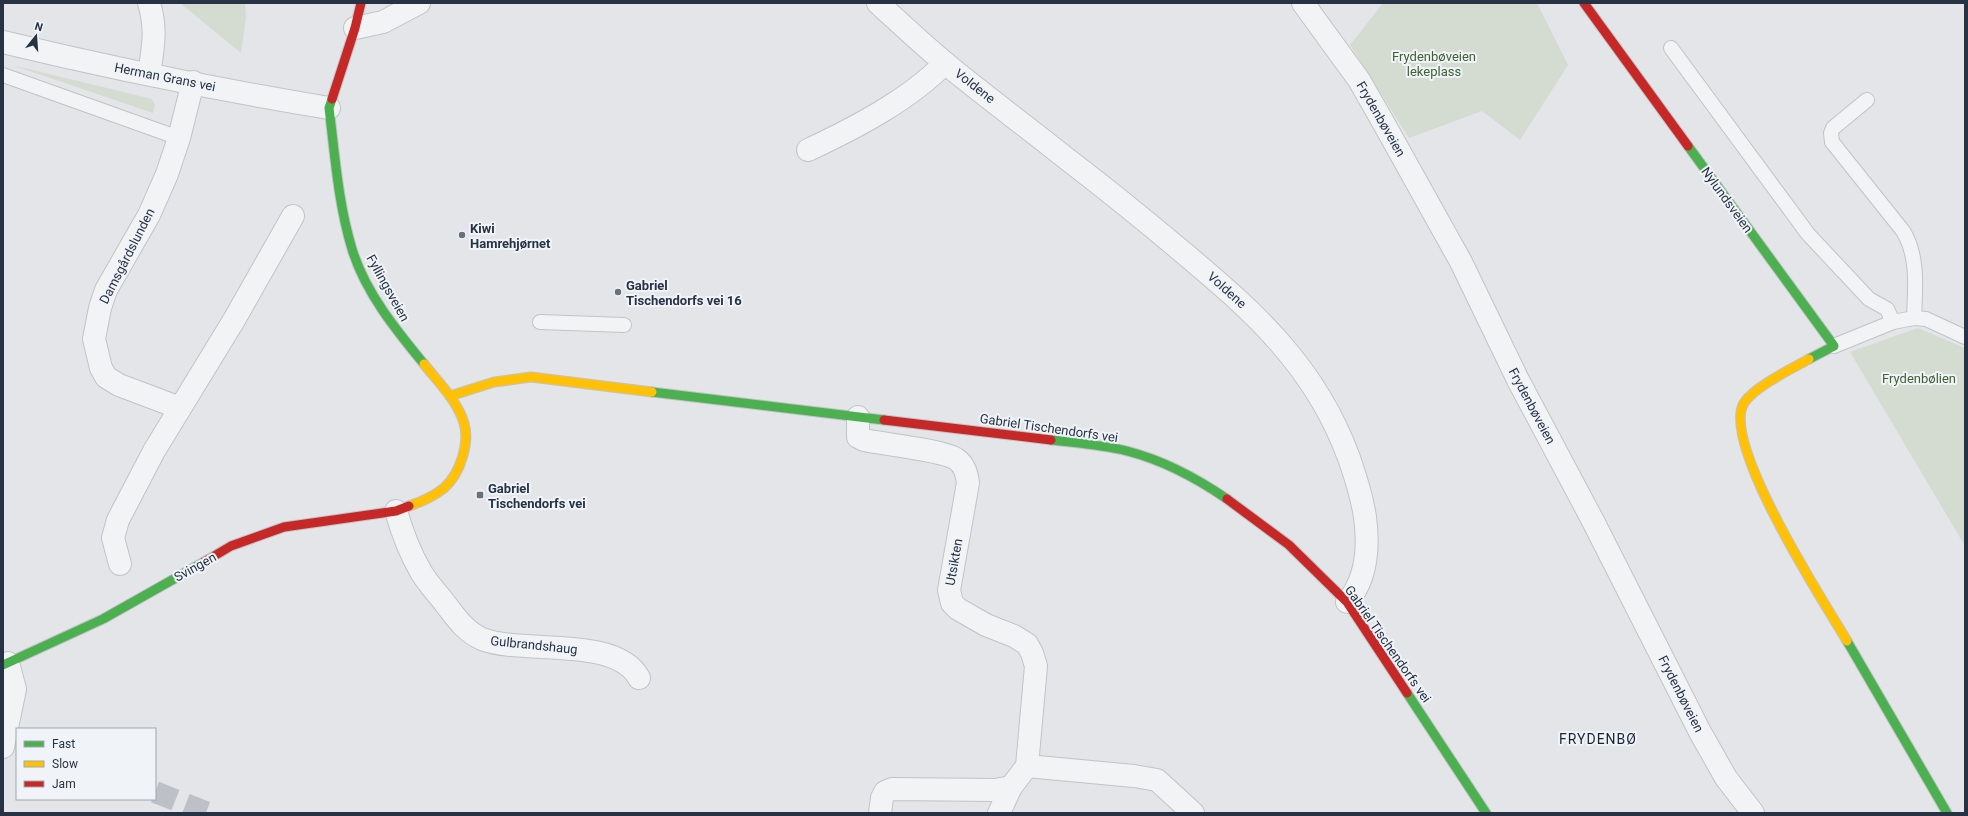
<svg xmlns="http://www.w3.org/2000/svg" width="1968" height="816" viewBox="0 0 1968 816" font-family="Roboto,sans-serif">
<rect width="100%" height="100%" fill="#e3e5e8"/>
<!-- green -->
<g fill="#d4dcd2">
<path d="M 180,3 L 245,3 L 246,17 L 241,53 Z"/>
<path d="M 1383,3 L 1537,3 L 1568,65 L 1520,140 L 1482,111 L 1409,138 L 1350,45 Z"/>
<path d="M 12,65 L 152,99 L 155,105 L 153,113 Z"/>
<path d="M 1918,328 L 1965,348 L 1965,546 L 1850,352 Z"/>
</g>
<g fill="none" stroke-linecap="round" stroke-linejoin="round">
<!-- highway-tunnel -->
<path stroke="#bdc1c7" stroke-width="22" stroke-dasharray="22 11" stroke-linecap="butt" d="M 155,792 L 208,813"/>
<!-- lane casing -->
<g stroke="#c1c3c6" stroke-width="16">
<g id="lane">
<path d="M 1671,48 L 1808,234 L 1869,299 L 1887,309 L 1893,322"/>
<path d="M 3,75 L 179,138"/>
<path d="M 1867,100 L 1833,128 L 1831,133 L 1832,142 L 1903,231 C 1919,257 1915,289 1914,318"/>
<path d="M 540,322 L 624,325"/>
<path d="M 1834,346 L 1893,322 L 1914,318 L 1926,319 L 1965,337"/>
</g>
</g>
<!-- street casing -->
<g stroke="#c1c3c6" stroke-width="24">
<g id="street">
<path d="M 878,3 C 900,23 922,44 945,63 C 985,96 1027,127 1067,159 C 1105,188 1142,218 1179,249 C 1253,311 1315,365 1349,458 C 1356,478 1362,497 1365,517 C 1369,547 1367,579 1347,602"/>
<path d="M 1303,3 L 1359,80 L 1383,122 L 1461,262 L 1518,380 L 1593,521 L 1700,732 L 1726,778 L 1753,813"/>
<path d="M 355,28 L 383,22 L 419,3"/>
<path d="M 3,42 C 110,68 220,90 329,108"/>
<path d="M 149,74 C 153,48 157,29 149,3"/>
<path d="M 808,150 C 855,128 909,100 945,63"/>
<path d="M 180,408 L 119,385 L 106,377 L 101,368 L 94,339 L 100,308 L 106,290 L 149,215 L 167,174 L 179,138 L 193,82"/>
<path d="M 858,417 L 858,437 L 864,440 C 883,444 943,450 956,459 C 964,464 967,474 968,483 L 949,590 L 952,603 L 958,609 L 986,625 L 1014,636 L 1027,644 L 1032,653 L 1036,666 L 1027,766 L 1011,787 L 999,813"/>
<path d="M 396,511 C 402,532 410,553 421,572 C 428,584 439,595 447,606 C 457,619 466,632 482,639 C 522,655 616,635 639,678"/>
<path d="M 120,564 L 113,538 L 118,520 L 154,451 L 234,320 L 293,216"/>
<path d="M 3,747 L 15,689 L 8,663"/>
<path d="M 1027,766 L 1134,776 L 1157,780 L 1193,813"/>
<path d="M 880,813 L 882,798 L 885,792 L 892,789 L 995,790 L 1011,787"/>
</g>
</g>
<!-- fast casing -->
<g stroke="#c1c3c6" stroke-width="11">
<g id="fast">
<path d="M 332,99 L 329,108 C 335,155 338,203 352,249 C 365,292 396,330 424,364"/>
<path d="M 1688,146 L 1834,346 L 1809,359"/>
<path d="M 652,392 L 884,420"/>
<path d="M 1051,440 C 1076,443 1103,445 1127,451 C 1162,460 1198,479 1227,499"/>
<path d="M 1847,641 L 1947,813"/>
<path d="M 3,665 L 103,619 L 204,562"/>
<path d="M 1407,693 L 1486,813"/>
</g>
</g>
<!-- slow casing -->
<g stroke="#c1c3c6" stroke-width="11">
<g id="slow">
<path d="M 1809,359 C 1793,368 1754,387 1744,403 C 1720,442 1824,602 1847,641"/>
<path d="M 450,396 L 494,382 L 531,377 L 652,392"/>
<path d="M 409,506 C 421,502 433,497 444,488 C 460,474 470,443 464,423 C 457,400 438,382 424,364"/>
</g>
</g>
<!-- jam casing -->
<g stroke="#c1c3c6" stroke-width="11">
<g id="jam">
<path d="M 1584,3 L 1688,146"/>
<path d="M 332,99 L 355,28 L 361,3"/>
<path d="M 884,420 L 1051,440"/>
<path d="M 1227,499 L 1289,545 L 1347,602 L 1407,693"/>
<path d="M 204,562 L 231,546 L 284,527 L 396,511 L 409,506"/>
</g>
</g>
<!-- lane -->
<use href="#lane" stroke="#f2f3f4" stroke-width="14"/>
<!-- street -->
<use href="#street" stroke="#f2f3f4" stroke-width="22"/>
<!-- fast -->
<use href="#fast" stroke="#4caf50" stroke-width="9"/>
<!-- slow -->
<use href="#slow" stroke="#ffc107" stroke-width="9"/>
<!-- jam -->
<use href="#jam" stroke="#c62828" stroke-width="9"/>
</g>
<!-- markers -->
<g fill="#69717d" stroke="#f0f4f8" stroke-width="1.5">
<circle cx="462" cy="235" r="4"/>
<circle cx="618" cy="292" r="4"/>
<rect x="476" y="491" width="8" height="8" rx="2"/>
</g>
<g text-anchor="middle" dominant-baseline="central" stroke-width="4" stroke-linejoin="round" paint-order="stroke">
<!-- park labels -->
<g font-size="13" fill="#3e6132" stroke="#f0f4f8">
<text x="1434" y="56">Frydenbøveien<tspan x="1434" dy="15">lekeplass</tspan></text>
<text x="1919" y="378">Frydenbølien</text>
</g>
<!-- street labels -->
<g font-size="13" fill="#273344" stroke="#f0f4f8">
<text transform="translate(165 77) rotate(11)">Herman Grans vei</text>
<text transform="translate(975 86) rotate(38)">Voldene</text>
<text transform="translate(1381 119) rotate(60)">Frydenbøveien</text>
<text transform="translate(1727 200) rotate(54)">Nylundsveien</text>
<text transform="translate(127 256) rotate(-63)">Damsgårdslunden</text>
<text transform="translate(388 288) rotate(61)">Fyllingsveien</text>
<text transform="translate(1227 290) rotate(42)">Voldene</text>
<text transform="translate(1532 406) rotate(62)">Frydenbøveien</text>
<text transform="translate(1049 428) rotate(8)">Gabriel Tischendorfs vei</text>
<text transform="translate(954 562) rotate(-80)">Utsikten</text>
<text transform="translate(195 567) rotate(-29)">Svingen</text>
<text transform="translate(1388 644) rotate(55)">Gabriel Tischendorfs vei</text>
<text transform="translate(534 645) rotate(6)">Gulbrandshaug</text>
<text transform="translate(1681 694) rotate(63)">Frydenbøveien</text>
</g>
<!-- poi labels -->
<g font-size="13" font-weight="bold" fill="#273344" stroke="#f0f4f8" text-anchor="start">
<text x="470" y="228">Kiwi<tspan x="470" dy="15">Hamrehjørnet</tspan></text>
<text x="626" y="285">Gabriel<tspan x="626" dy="15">Tischendorfs vei 16</tspan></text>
<text x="488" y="488">Gabriel<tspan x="488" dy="15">Tischendorfs vei</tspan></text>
</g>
<!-- neighbourhood labels -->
<g font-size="14" letter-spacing="1" fill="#192435" stroke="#f0f4f8">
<text x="1598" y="739">FRYDENBØ</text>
</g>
</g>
<!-- border -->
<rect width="1968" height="816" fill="none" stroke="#273344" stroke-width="8"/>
<!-- legend -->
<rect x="16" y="728" width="140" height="72" fill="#f0f4f8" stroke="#a0a7b0"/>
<rect x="24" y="741" width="20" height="6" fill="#4caf50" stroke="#a0a7b0"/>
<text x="52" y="748" font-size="12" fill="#273344">Fast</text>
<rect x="24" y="761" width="20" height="6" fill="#ffc107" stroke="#a0a7b0"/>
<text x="52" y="768" font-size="12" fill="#273344">Slow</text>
<rect x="24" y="781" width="20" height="6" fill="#c62828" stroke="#a0a7b0"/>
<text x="52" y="788" font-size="12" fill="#273344">Jam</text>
<!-- north arrow -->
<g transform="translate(36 36) rotate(17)" stroke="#f0f4f8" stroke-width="3" paint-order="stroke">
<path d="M0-3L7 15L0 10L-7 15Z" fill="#273344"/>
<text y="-6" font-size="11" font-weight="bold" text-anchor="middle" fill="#273344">N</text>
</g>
</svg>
